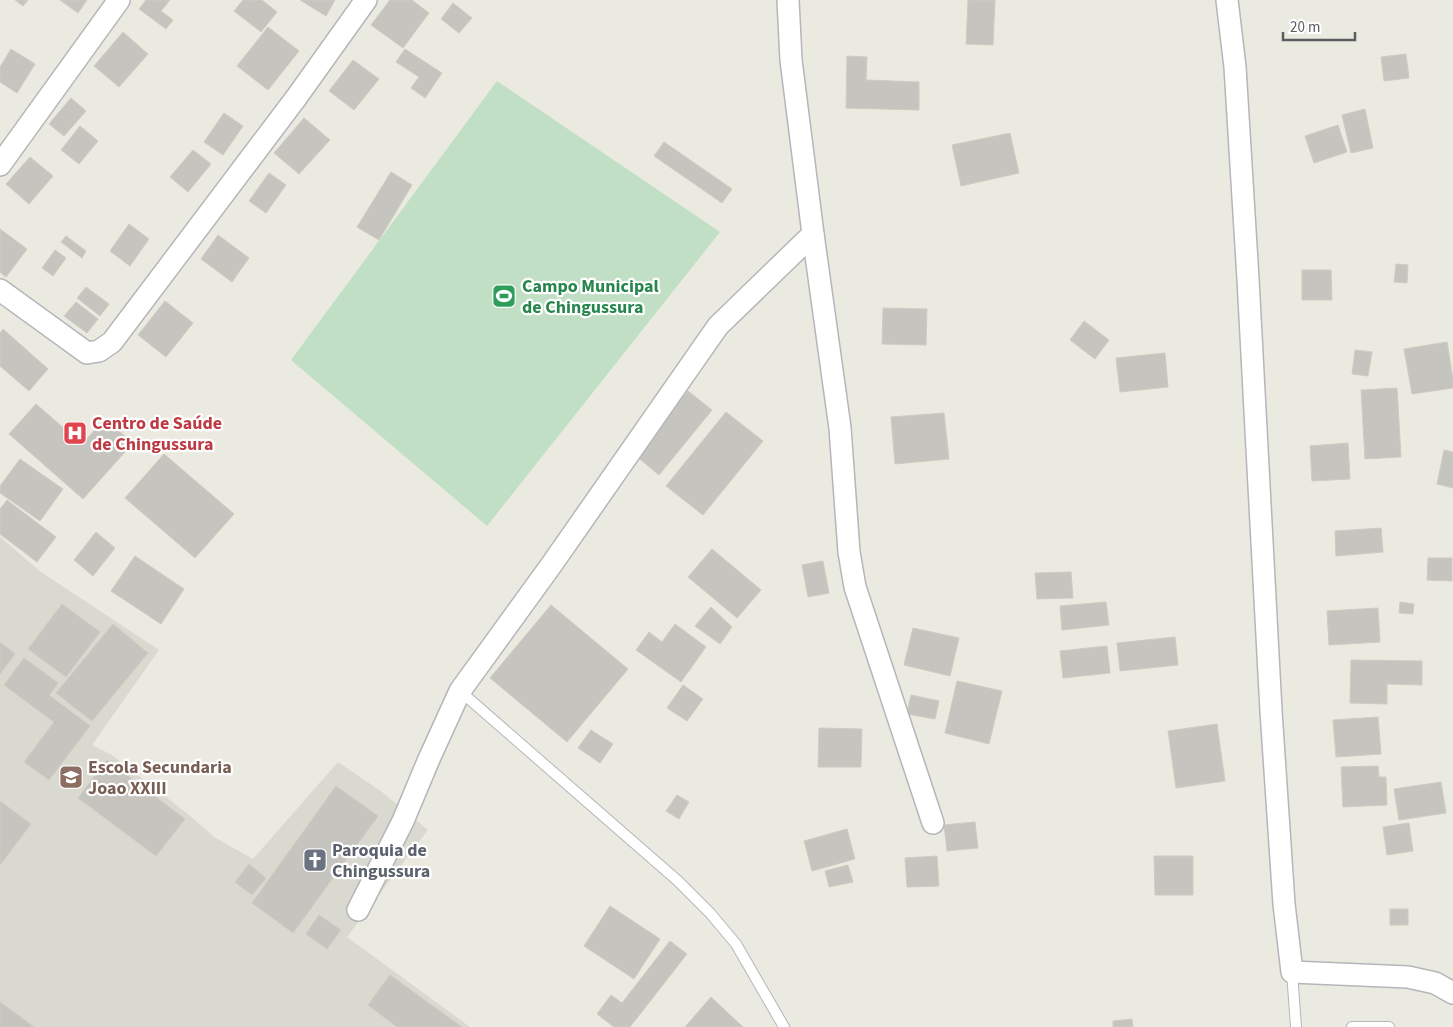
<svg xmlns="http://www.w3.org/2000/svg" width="1453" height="1027" viewBox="0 0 1453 1027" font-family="'Source Sans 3',sans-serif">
<rect width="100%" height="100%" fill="#ebeae1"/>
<!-- education -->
<path fill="#dad9d0" d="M 0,537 L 41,572 L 159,650 L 92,745 L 112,755 L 188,814 L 214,837 L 253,859 L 338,762 L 382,792 L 428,830 L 347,937 L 470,1027 L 0,1027 Z"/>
<!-- green -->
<path fill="#c1dfc5" d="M 497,81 L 720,232 L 487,526 L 291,360 Z"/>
<!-- building -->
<g fill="#c6c4be" stroke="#ceccc1">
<path d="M 15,0 L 28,0 L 23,6 Z"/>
<path d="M 60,0 L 87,0 L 78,13 Z"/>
<path d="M 146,0 L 170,0 L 161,11 L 173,20 L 166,29 L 139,9 Z"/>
<path d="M 243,0 L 262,0 L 277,12 L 261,32 L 234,11 Z"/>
<path d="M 300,0 L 335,0 L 326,16 Z"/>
<path d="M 390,0 L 412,0 L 429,13 L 403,48 L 371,25 Z"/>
<path d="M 968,0 L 995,0 L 993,45 L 966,44 Z"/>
<path d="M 453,3 L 472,18 L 459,33 L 441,19 Z"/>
<path d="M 268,27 L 299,51 L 268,90 L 237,66 Z"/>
<path d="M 123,32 L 148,54 L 119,87 L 94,66 Z"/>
<path d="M 11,49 L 35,64 L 17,93 L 0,82 L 0,67 Z"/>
<path d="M 405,49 L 442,73 L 425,98 L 411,88 L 419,77 L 396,62 Z"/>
<path d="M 1406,54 L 1409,78 L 1384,81 L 1381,57 Z"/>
<path d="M 847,56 L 867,57 L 866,80 L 919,82 L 919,110 L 846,108 Z"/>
<path d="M 353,60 L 379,79 L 354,110 L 329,91 Z"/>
<path d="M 71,98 L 86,111 L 64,136 L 49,124 Z"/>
<path d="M 1365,109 L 1373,148 L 1351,153 L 1342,115 Z"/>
<path d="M 224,113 L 243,126 L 223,155 L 204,142 Z"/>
<path d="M 304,118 L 330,140 L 299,174 L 274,153 Z"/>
<path d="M 1338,125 L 1347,152 L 1314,163 L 1305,136 Z"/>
<path d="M 80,126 L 98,141 L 79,164 L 61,150 Z"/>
<path d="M 1010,133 L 1019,173 L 961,186 L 952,145 Z"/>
<path d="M 664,142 L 732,189 L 722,203 L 654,156 Z"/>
<path d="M 193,150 L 211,164 L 188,192 L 170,177 Z"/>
<path d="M 30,157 L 53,176 L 29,204 L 6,184 Z"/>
<path d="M 391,172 L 412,185 L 379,240 L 357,227 Z"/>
<path d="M 269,173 L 286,185 L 266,213 L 249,201 Z"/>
<path d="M 129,224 L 149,239 L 130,266 L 110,251 Z"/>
<path d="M 0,229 L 27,249 L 6,277 L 0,272 Z"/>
<path d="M 218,235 L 249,258 L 232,282 L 201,259 Z"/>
<path d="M 66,236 L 86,251 L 82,258 L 61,242 Z"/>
<path d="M 55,250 L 66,258 L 53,276 L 42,268 Z"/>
<path d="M 1396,264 L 1408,265 L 1407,283 L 1394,282 Z"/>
<path d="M 1302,270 L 1331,270 L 1332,300 L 1302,300 Z"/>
<path d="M 86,287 L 109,304 L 100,316 L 77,298 Z"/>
<path d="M 165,301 L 193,323 L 166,357 L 138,335 Z"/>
<path d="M 76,302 L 98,319 L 87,333 L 64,316 Z"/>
<path d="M 883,308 L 927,309 L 926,345 L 882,344 Z"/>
<path d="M 1084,321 L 1109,340 L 1095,359 L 1070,340 Z"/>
<path d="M 3,329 L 48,369 L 29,391 L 0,366 L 0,333 Z"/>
<path d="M 1447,342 L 1453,379 L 1453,388 L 1412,394 L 1404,349 Z"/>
<path d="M 1355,350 L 1372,352 L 1368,376 L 1352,374 Z"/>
<path d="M 1165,353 L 1168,387 L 1120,392 L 1116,358 Z"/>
<path d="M 1397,388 L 1401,457 L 1365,459 L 1361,390 Z"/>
<path d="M 688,391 L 712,410 L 659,475 L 635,455 Z"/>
<path d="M 36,404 L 82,444 L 105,419 L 133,443 L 83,499 L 9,434 Z"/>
<path d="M 726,412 L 763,441 L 703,515 L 666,486 Z"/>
<path d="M 944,413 L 949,459 L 895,464 L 891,417 Z"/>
<path d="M 1348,443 L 1350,479 L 1312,481 L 1310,446 Z"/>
<path d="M 1444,450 L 1453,452 L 1453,488 L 1437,484 Z"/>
<path d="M 164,454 L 234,514 L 195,558 L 125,498 Z"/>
<path d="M 20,459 L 63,489 L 40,521 L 0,493 L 0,486 Z"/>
<path d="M 7,500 L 56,537 L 37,562 L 0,534 L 0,509 Z"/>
<path d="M 1381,528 L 1383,552 L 1336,556 L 1335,531 Z"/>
<path d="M 96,532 L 115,548 L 93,576 L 74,560 Z"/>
<path d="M 712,549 L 761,590 L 737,618 L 688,577 Z"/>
<path d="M 135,556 L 184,589 L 161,624 L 111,591 Z"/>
<path d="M 1428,558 L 1452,558 L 1452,581 L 1427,580 Z"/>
<path d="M 823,561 L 829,593 L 808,597 L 802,565 Z"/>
<path d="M 1071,572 L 1073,598 L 1037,599 L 1035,573 Z"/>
<path d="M 1106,602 L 1109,625 L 1062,630 L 1060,606 Z"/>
<path d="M 1400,602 L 1414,604 L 1413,614 L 1399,613 Z"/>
<path d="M 62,604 L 100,632 L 66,677 L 28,649 Z"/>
<path d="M 551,605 L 628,669 L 567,742 L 490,678 Z"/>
<path d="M 711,607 L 732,627 L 720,644 L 695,626 Z"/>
<path d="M 1378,608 L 1380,642 L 1329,645 L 1327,611 Z"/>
<path d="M 113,624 L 148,653 L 92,721 L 56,693 Z"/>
<path d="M 675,624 L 706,647 L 681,682 L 636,650 L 649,632 L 662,642 Z"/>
<path d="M 913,628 L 959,638 L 950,676 L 904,665 Z"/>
<path d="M 1175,637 L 1178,665 L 1120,671 L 1117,643 Z"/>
<path d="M 0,642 L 15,654 L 0,674 Z"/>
<path d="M 1107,646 L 1110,673 L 1063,678 L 1060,651 Z"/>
<path d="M 24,658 L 58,683 L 49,695 L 90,726 L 49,780 L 24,762 L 54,722 L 4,685 Z"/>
<path d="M 1351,660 L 1422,661 L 1422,685 L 1387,684 L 1387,704 L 1350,703 Z"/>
<path d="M 957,681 L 1002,691 L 989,744 L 945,733 Z"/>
<path d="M 683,685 L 703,699 L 687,721 L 667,708 Z"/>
<path d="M 911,695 L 939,701 L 935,719 L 907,714 Z"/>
<path d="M 1378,717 L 1381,754 L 1336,757 L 1333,720 Z"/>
<path d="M 1217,724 L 1225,781 L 1176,788 L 1168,731 Z"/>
<path d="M 819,728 L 862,729 L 861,767 L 818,767 Z"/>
<path d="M 591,730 L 613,744 L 600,763 L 578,748 Z"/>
<path d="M 107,760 L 185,819 L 156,856 L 78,798 Z"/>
<path d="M 1378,766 L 1379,777 L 1386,777 L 1387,805 L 1343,807 L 1341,767 Z"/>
<path d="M 1441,782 L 1446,813 L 1399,820 L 1394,789 Z"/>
<path d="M 336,786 L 378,816 L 293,933 L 252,903 Z"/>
<path d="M 677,795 L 689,802 L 679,819 L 666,811 Z"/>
<path d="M 0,801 L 31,824 L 0,865 Z"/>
<path d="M 975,822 L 978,848 L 947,851 L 944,825 Z"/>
<path d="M 1409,823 L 1413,851 L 1387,855 L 1383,827 Z"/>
<path d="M 847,829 L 855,859 L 812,871 L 804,841 Z"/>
<path d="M 937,856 L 939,886 L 907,887 L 905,858 Z"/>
<path d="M 1154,856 L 1193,856 L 1193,895 L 1155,895 Z"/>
<path d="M 249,864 L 266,878 L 252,895 L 235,882 Z"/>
<path d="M 848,865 L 853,882 L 829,887 L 825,871 Z"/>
<path d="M 610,906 L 660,939 L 634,979 L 584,946 Z"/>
<rect x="1390" y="909" width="18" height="16"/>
<path d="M 319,915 L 341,930 L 327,949 L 306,934 Z"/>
<path d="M 670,941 L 687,954 L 630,1027 L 614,1027 L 597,1014 L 611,995 L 622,1003 Z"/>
<path d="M 390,975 L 462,1027 L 397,1027 L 368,1005 Z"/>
<path d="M 711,997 L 743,1027 L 685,1027 Z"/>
<path d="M 0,1002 L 34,1027 L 0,1027 Z"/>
<path d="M 1132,1019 L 1133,1027 L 1113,1027 L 1113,1021 Z"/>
</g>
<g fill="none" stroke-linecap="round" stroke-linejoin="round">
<!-- lane casing -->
<g stroke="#b4b6ba" stroke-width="12">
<g id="lane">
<path d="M 460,691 L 678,881 L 710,913 L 736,944 L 784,1027"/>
<path d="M 1292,972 L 1296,1027"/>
<path d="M 1352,1027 L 1389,1027"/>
</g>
</g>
<!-- street casing -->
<g stroke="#b4b6ba" stroke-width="24">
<g id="street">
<path d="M 788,0 L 791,60 L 813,234 L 840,428 L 849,552 L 855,587 L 933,823"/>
<path d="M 1227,0 L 1235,67 L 1248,279 L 1271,711 L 1284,904 L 1292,972 L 1408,977 L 1435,983 L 1453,993"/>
<path d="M 0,165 L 119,0"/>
<path d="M 0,290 L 87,353 L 99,351 L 112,342 L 296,98 L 366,0"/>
<path d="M 358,910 L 403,821 L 429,759 L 460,691 L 552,564 L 718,326 L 813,234"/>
</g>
</g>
<!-- lane -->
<use href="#lane" stroke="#fff" stroke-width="10"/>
<!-- street -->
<use href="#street" stroke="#fff" stroke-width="21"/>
</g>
<!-- icons -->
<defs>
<g id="stadium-square" transform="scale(1.25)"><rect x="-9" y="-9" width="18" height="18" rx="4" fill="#2e9e5b" stroke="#fff"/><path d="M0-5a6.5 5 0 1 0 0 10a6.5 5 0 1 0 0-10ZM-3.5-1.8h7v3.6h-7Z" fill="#fff"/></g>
<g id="hospital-square" transform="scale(1.25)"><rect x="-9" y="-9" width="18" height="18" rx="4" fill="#e0444e" stroke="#fff"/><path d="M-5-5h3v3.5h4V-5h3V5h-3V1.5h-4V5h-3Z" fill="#fff"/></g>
<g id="school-square" transform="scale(1.25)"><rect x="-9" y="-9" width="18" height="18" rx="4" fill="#8d6e63" stroke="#fff"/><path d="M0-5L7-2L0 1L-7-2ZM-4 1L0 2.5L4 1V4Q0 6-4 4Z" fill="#fff"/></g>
<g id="church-square" transform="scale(1.25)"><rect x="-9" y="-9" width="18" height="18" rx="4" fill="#6b7280" stroke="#fff"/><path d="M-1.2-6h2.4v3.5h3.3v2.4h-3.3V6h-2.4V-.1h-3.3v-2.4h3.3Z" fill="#fff"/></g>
</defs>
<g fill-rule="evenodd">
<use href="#stadium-square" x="504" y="296"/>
<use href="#hospital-square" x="75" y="433"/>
<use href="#school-square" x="71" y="777"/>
<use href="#church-square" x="315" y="860"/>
</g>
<g text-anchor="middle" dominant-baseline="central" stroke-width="4.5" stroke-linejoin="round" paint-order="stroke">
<!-- leisure labels -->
<g font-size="18" font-weight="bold" fill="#27864d" stroke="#fff" text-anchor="start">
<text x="522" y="286">Campo Municipal<tspan x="522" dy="21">de Chingussura</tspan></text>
</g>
<!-- health labels -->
<g font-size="18" font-weight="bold" fill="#be3a42" stroke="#fff" text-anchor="start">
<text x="92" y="423">Centro de Saúde<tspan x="92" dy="21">de Chingussura</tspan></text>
</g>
<!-- education labels -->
<g font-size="18" font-weight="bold" fill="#785e54" stroke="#fff" text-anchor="start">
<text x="88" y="767">Escola Secundaria<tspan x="88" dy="21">Joao XXIII</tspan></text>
</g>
<!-- worship labels -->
<g font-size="18" font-weight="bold" fill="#5b616d" stroke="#fff" text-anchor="start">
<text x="332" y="850">Paroquia de<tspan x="332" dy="21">Chingussura</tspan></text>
</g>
</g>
<!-- scale -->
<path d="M1283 32v8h72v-8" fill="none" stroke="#5a5c60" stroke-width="2.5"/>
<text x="1290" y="32" font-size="15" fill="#5a5c60" stroke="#ffffff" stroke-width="4" paint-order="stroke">20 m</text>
</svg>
